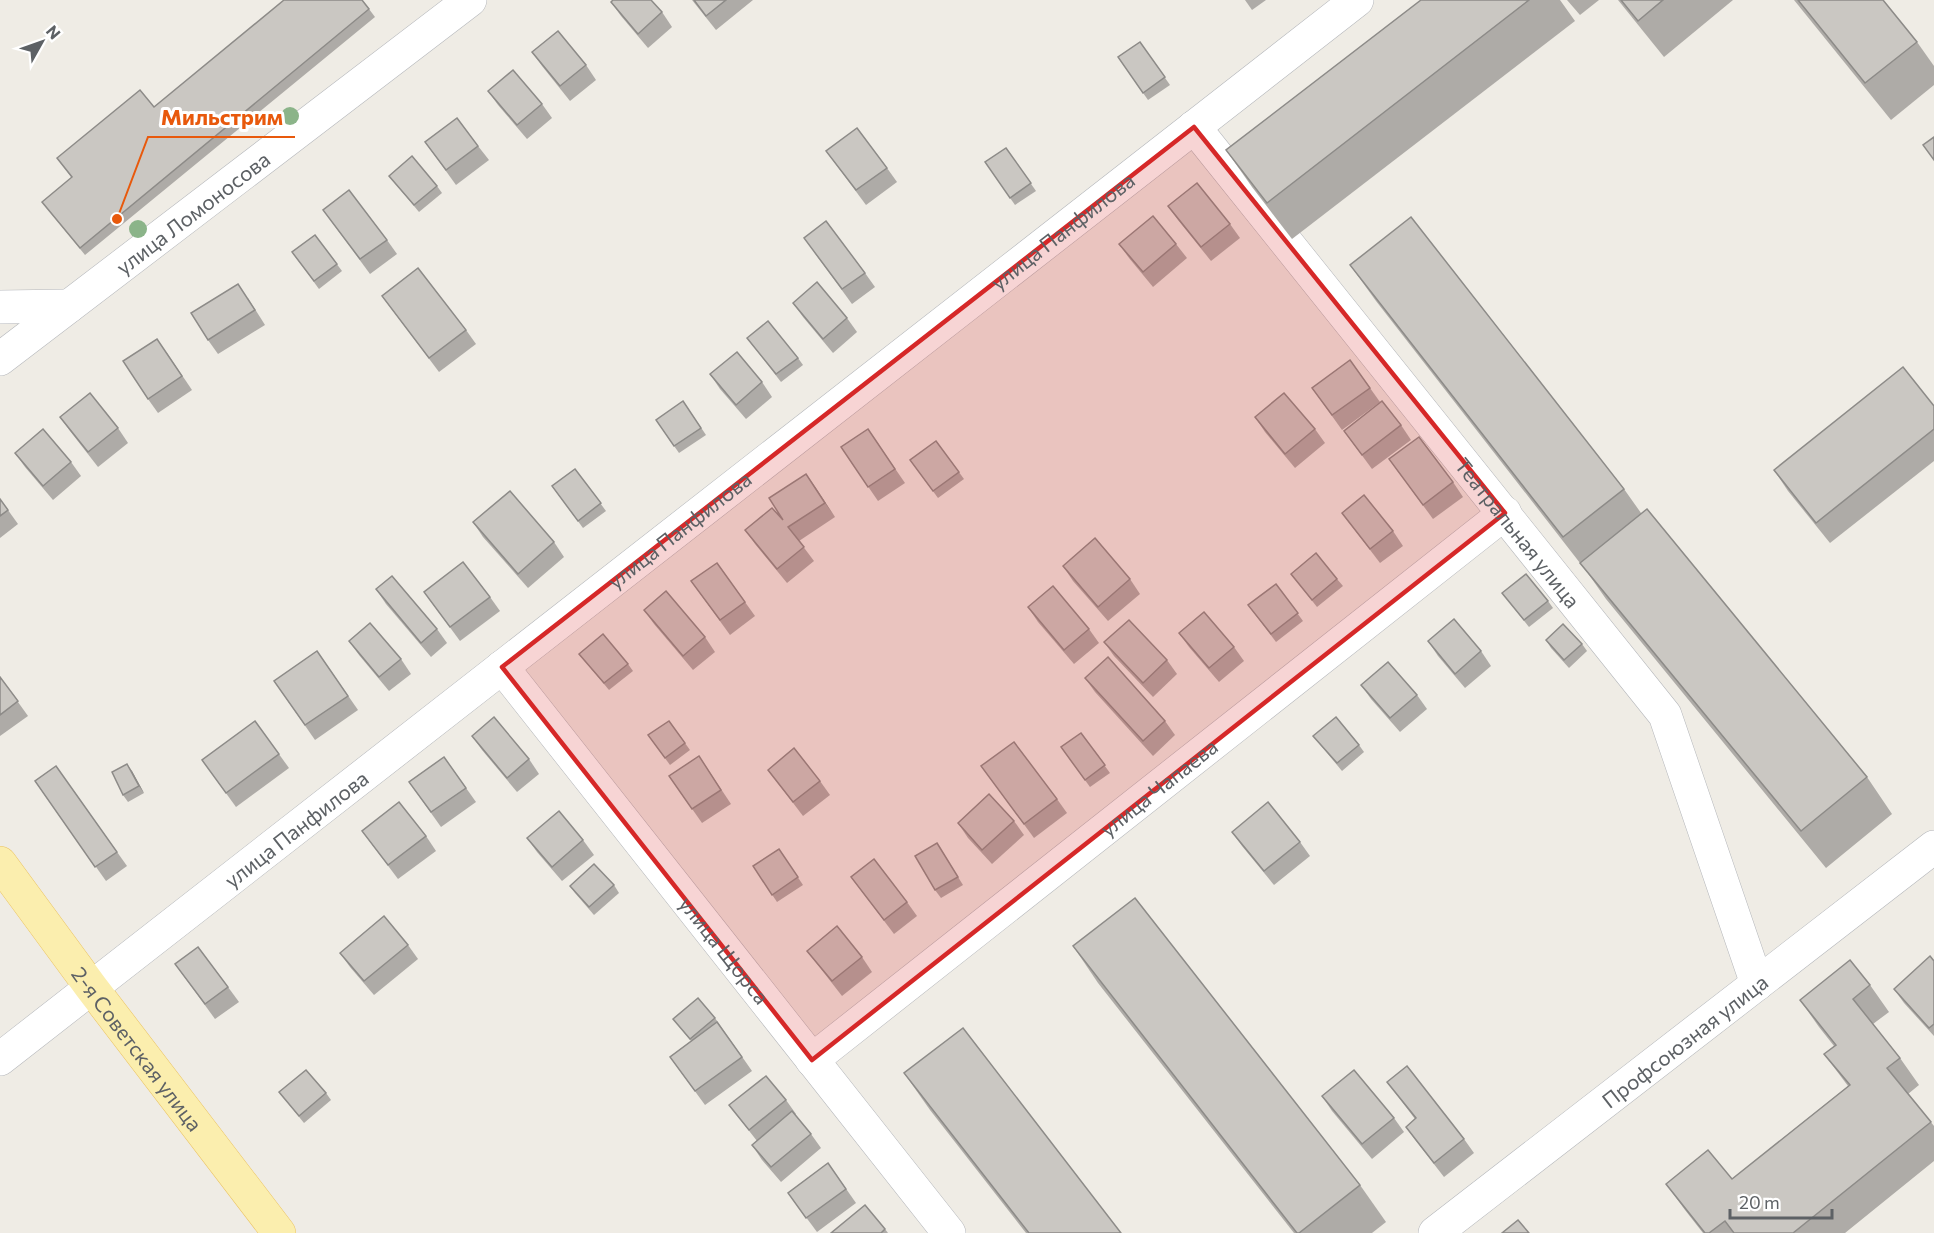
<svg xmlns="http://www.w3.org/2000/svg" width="1934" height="1233" viewBox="0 0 1934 1233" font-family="Commissioner,sans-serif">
<rect width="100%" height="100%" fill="#efece5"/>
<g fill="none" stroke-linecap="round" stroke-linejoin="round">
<!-- minor casing -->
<g stroke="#b5b7bb" stroke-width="34">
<g id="minor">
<path id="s1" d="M 1194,127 L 1665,715 L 1757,984"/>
<path d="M 0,307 L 69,306"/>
<path id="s2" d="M 0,359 L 470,0"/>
<path id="s3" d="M 502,667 L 949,1233"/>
<path id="s4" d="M 0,1059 L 1357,0"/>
<path id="s5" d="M 812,1060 L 1505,513"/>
<path id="s6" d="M 1435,1233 L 1934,847"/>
</g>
</g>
<!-- major casing -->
<g stroke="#ebc362" stroke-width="34">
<g id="major">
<path id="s7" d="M 0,863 L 91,987 L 279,1233"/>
</g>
</g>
<!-- minor -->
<use href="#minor" stroke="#fff" stroke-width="33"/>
<!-- major -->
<use href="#major" stroke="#fbeeae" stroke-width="33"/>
</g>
<!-- trees -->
<g fill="#8bb489">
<circle cx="290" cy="116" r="9"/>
<circle cx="138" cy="229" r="9"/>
</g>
<!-- wall -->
<g fill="#aeaba7">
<path d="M 692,0 L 753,0 L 716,30 Z"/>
<path d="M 1245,0 L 1266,0 L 1252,10 Z"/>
<path d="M 1421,0 L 1560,0 L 1575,21 L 1292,239 L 1252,187 L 1226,150 Z"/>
<path d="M 1567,0 L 1599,0 L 1580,15 Z"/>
<path d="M 1618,0 L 1733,0 L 1664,57 Z"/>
<path d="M 1794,0 L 1883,0 L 1917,42 L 1934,66 L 1934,85 L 1891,120 Z"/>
<path d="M 611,2 L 662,12 L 672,27 L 648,48 L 621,16 Z"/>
<path d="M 369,9 L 375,17 L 85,255 L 42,202 L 72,178 L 57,158 L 154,107 Z"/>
<path d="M 1140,42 L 1170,85 L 1148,100 L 1118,57 Z"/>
<path d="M 532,52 L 586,65 L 596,80 L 570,101 L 542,66 Z"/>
<path d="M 488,91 L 542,104 L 552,118 L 527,139 L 498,105 Z"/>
<path d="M 425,142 L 478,146 L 489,160 L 456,185 Z"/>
<path d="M 1006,148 L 1036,191 L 1015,205 L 985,162 Z"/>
<path d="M 826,151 L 887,168 L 897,182 L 866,205 Z"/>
<path d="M 389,176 L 437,186 L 442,193 L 419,212 Z"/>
<path d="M 1168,206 L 1230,224 L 1240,238 L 1211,261 L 1178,220 Z"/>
<path d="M 323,210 L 387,240 L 397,254 L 370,274 Z"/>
<path d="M 315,235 L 342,271 L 319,289 L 292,252 Z"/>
<path d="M 1119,244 L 1176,244 L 1187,258 L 1153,287 L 1129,258 Z"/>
<path d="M 814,252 L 865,273 L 875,287 L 852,304 Z"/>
<path d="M 1350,265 L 1624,489 L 1641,513 L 1867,777 L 1892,814 L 1826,868 L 1606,599 L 1587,572 L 1376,301 Z"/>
<path d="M 382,296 L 466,330 L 476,344 L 439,372 Z"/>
<path d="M 248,298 L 265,325 L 218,354 L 208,340 Z"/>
<path d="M 793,303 L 847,318 L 857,332 L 833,353 L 803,317 Z"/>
<path d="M 747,338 L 798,358 L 803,365 L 781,382 Z"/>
<path d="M 167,353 L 192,390 L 158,413 L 148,399 Z"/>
<path d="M 1350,360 L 1380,402 L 1342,430 L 1312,388 Z"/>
<path d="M 710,374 L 762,382 L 772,397 L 746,419 L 720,389 Z"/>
<path d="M 683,401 L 706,435 L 679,453 L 656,420 Z"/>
<path d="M 1934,406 L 1934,461 L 1830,543 L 1788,491 L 1774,470 Z"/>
<path d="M 60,417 L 118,428 L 128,443 L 98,467 L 70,431 Z"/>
<path d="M 1255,417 L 1315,429 L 1325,443 L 1295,468 L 1265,432 Z"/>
<path d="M 1401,425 L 1411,440 L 1372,469 L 1344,431 Z"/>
<path d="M 868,429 L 905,483 L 878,501 L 841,447 Z"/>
<path d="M 936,441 L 964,479 L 938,498 L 910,460 Z"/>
<path d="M 15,453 L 71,462 L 81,476 L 53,500 L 25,467 Z"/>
<path d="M 1389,459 L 1453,482 L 1463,497 L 1433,519 Z"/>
<path d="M 575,469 L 606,511 L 583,528 L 552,486 Z"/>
<path d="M 806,474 L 835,517 L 799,541 L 814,561 L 787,583 L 755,544 L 745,530 L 783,520 Z"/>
<path d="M 0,499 L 18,524 L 0,538 Z"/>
<path d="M 1342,513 L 1393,531 L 1403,546 L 1380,563 Z"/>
<path d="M 473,522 L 554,542 L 564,557 L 528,588 L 483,537 Z"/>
<path d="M 717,563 L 755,616 L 730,635 L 691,581 Z"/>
<path d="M 1063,566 L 1130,579 L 1140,594 L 1108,621 L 1073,581 Z"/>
<path d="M 1291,574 L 1337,579 L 1343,586 L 1317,607 Z"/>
<path d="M 1276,584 L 1303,621 L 1276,642 L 1248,605 Z"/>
<path d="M 376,589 L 437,629 L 447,643 L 431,657 L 386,604 Z"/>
<path d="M 424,592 L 490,597 L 500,611 L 460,641 Z"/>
<path d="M 1502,593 L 1548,601 L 1553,608 L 1529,627 Z"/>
<path d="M 1028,607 L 1089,629 L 1099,643 L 1074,664 L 1038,622 Z"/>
<path d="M 644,610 L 705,637 L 715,652 L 693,670 L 654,624 Z"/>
<path d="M 1179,633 L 1234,647 L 1244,661 L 1219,682 L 1189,647 Z"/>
<path d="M 1546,640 L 1582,644 L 1587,651 L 1569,668 L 1551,648 Z"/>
<path d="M 349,641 L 401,659 L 411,674 L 389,691 L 359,655 Z"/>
<path d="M 1428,641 L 1481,651 L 1491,666 L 1465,688 L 1438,656 Z"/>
<path d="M 1104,642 L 1167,660 L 1177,674 L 1153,697 L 1114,656 Z"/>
<path d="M 317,651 L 358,710 L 315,740 L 274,681 Z"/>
<path d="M 579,654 L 628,664 L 633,671 L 609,690 Z"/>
<path d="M 0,677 L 28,716 L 0,736 Z"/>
<path d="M 1085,678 L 1165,721 L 1175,735 L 1153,756 L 1095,692 Z"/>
<path d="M 1361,685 L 1417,695 L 1427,709 L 1400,732 L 1371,699 Z"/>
<path d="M 255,721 L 289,768 L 236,807 L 202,760 Z"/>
<path d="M 669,721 L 690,750 L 670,765 L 648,735 Z"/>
<path d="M 1081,733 L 1110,773 L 1090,787 L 1061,747 Z"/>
<path d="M 472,736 L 529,759 L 539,774 L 517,792 L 482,750 Z"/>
<path d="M 1313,736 L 1359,745 L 1364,752 L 1342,771 Z"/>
<path d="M 699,756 L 731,804 L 702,823 L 669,776 Z"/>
<path d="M 444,757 L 476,802 L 441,827 L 409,782 Z"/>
<path d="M 56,766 L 127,866 L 106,881 L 35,781 Z"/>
<path d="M 981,766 L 1057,799 L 1067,813 L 1034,838 Z"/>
<path d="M 768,770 L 820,781 L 830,795 L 803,816 Z"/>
<path d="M 132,771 L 144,793 L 128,802 L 123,795 Z"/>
<path d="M 1014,821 L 1024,835 L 992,864 L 968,838 L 958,823 Z"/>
<path d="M 362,831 L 426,836 L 436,851 L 398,879 Z"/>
<path d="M 1232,832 L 1300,842 L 1310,856 L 1274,885 L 1242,846 Z"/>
<path d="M 527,838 L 583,840 L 594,855 L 562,881 L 537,852 Z"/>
<path d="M 937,843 L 963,885 L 941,898 L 935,890 Z"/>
<path d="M 779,849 L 803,885 L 777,902 L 753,866 Z"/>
<path d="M 851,877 L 907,902 L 917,916 L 894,934 Z"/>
<path d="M 614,885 L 619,893 L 594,915 L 575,893 L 570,886 Z"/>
<path d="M 408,945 L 418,959 L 374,995 L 350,967 L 340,953 Z"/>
<path d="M 1073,946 L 1360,1185 L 1386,1222 L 1372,1233 L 1294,1233 L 1098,983 Z"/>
<path d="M 807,951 L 862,957 L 872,972 L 842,996 Z"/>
<path d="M 1934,961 L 1934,1036 L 1904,1003 L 1894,989 Z"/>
<path d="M 175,964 L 228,987 L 239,1002 L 215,1019 Z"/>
<path d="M 1870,985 L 1889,1012 L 1873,1024 L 1900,1058 L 1919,1085 L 1908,1094 L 1934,1126 L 1934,1161 L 1845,1233 L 1703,1233 L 1685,1210 L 1666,1184 L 1732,1179 L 1848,1086 L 1824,1054 L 1834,1046 L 1819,1027 L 1800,1000 Z"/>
<path d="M 715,1018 L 752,1071 L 705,1105 L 670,1057 L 691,1041 L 673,1019 Z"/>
<path d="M 904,1073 L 1121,1233 L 1026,1233 L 930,1110 Z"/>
<path d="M 1387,1082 L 1464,1139 L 1474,1153 L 1444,1177 L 1416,1141 L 1406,1127 L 1415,1119 Z"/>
<path d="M 279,1092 L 326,1093 L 331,1100 L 304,1123 Z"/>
<path d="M 1322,1096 L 1394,1118 L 1404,1132 L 1372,1159 L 1332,1111 Z"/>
<path d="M 786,1100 L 796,1114 L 795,1115 L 811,1134 L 821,1148 L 781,1182 L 762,1160 L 752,1145 L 757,1141 L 729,1105 Z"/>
<path d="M 828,1163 L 856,1203 L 817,1232 L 788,1193 Z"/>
<path d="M 885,1229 L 888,1233 L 831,1233 Z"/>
</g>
<!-- shaded-wall -->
<g fill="#8d8b88">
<path d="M 806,474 L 816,488 L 835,517 L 825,503 Z"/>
<path d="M 127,764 L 132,771 L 144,793 L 139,786 Z"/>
</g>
<!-- building -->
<g fill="#cac7c2" stroke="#8d8b88" stroke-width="1.5">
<path d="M 284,0 L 362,0 L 369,9 L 80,248 L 42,202 L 72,177 L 57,158 L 140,90 L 154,107 Z"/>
<path d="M 613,0 L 651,0 L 662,12 L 638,34 L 611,2 Z"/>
<path d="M 694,0 L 726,0 L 706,16 Z"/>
<path d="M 1421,0 L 1529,0 L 1267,203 L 1226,150 Z"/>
<path d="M 1621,0 L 1663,0 L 1638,21 Z"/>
<path d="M 1798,0 L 1883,0 L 1917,42 L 1865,83 Z"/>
<path d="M 558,31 L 586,65 L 560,86 L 532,52 Z"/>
<path d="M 1140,42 L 1165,77 L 1143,93 L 1118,57 Z"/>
<path d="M 513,70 L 542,104 L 517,125 L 488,91 Z"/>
<path d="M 457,118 L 478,146 L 446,170 L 425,142 Z"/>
<path d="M 857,128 L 887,168 L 856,190 L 826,151 Z"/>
<path d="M 1934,137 L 1934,160 L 1923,145 Z"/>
<path d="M 1006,148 L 1031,183 L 1010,198 L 985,162 Z"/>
<path d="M 412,156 L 437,186 L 414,205 L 389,176 Z"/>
<path d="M 1197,183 L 1230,224 L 1201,247 L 1168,206 Z"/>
<path d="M 349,190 L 387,240 L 360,259 L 323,210 Z"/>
<path d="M 1153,216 L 1176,244 L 1143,272 L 1119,244 Z"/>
<path d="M 1411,217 L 1624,489 L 1563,537 L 1350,265 Z"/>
<path d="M 826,221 L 865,273 L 842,289 L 804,238 Z"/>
<path d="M 315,235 L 337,264 L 314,281 L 292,252 Z"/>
<path d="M 418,268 L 466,330 L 429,358 L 382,296 Z"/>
<path d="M 817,282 L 847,318 L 823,339 L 793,303 Z"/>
<path d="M 238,284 L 255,310 L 208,340 L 191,313 Z"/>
<path d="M 768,321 L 798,358 L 776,374 L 747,338 Z"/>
<path d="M 157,339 L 182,376 L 148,399 L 123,361 Z"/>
<path d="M 737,352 L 762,382 L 736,405 L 710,374 Z"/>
<path d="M 1350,360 L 1370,388 L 1332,415 L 1312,388 Z"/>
<path d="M 1903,367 L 1934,406 L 1934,429 L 1816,523 L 1774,470 Z"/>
<path d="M 90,393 L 118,428 L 88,452 L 60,417 Z"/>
<path d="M 1284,393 L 1315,429 L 1285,454 L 1255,417 Z"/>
<path d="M 683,401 L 701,428 L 674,446 L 656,420 Z"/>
<path d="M 1382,401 L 1401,425 L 1362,455 L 1344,431 Z"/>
<path d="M 43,429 L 71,462 L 43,486 L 15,453 Z"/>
<path d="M 868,429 L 895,469 L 868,487 L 841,447 Z"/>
<path d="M 1419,437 L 1453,482 L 1423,505 L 1389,459 Z"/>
<path d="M 936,441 L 959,472 L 933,491 L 910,460 Z"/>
<path d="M 575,469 L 601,503 L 578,521 L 552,486 Z"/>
<path d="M 806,474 L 825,503 L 788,527 L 804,547 L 777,569 L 745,530 L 772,508 L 783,520 L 769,498 Z"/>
<path d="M 510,491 L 554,542 L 518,574 L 473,522 Z"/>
<path d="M 1364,495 L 1393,531 L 1370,549 L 1342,513 Z"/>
<path d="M 0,499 L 8,510 L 0,516 Z"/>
<path d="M 1647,509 L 1867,777 L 1801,831 L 1580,563 Z"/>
<path d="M 1095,538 L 1130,579 L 1098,607 L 1063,566 Z"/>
<path d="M 1316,553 L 1337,579 L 1312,600 L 1291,574 Z"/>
<path d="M 463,562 L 490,597 L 450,627 L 424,592 Z"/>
<path d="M 717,563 L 745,602 L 720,620 L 691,581 Z"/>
<path d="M 1526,574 L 1548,601 L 1524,620 L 1502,593 Z"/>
<path d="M 392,576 L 437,629 L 421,643 L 376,589 Z"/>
<path d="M 1276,584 L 1298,613 L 1271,634 L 1248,605 Z"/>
<path d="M 1053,586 L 1089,629 L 1064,650 L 1028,607 Z"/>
<path d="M 666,591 L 705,637 L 683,656 L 644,610 Z"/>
<path d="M 1204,612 L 1234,647 L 1209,668 L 1179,633 Z"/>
<path d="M 1454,619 L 1481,651 L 1455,674 L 1428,641 Z"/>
<path d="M 1129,620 L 1167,660 L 1143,683 L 1104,642 Z"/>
<path d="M 370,623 L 401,659 L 379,677 L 349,641 Z"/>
<path d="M 1563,624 L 1582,644 L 1564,660 L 1546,640 Z"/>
<path d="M 603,634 L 628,664 L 604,683 L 579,654 Z"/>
<path d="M 317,651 L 348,696 L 305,725 L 274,681 Z"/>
<path d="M 1108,657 L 1165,721 L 1143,741 L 1085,678 Z"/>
<path d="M 1388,662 L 1417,695 L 1390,718 L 1361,685 Z"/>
<path d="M 0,677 L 18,701 L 0,715 Z"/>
<path d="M 494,717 L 529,759 L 507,778 L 472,736 Z"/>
<path d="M 1336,717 L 1359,745 L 1337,763 L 1313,736 Z"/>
<path d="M 255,721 L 279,754 L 226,793 L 202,760 Z"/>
<path d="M 669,721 L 685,743 L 665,758 L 648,735 Z"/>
<path d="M 1081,733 L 1105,765 L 1085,780 L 1061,747 Z"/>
<path d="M 1014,742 L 1057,799 L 1024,824 L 981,766 Z"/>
<path d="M 794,748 L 820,781 L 793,802 L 768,770 Z"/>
<path d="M 699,756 L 721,790 L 692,809 L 669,776 Z"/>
<path d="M 444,757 L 466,788 L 431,812 L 409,782 Z"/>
<path d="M 127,764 L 139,786 L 123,795 L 112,772 Z"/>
<path d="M 56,766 L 117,852 L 95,867 L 35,781 Z"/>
<path d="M 989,794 L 1014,821 L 982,850 L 958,823 Z"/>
<path d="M 399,802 L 426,836 L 388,865 L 362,831 Z"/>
<path d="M 1268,802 L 1300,842 L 1264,871 L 1232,832 Z"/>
<path d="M 559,811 L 583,840 L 552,867 L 527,838 Z"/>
<path d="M 937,843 L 958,877 L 935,890 L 915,856 Z"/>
<path d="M 779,849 L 798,877 L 772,895 L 753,866 Z"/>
<path d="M 874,859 L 907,902 L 884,920 L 851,877 Z"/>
<path d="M 594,864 L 614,885 L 589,907 L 570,886 Z"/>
<path d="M 1135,898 L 1360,1185 L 1299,1233 L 1297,1233 L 1073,946 Z"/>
<path d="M 384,916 L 408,945 L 364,981 L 340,953 Z"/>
<path d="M 837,926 L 862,957 L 832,981 L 807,951 Z"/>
<path d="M 198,947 L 228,987 L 205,1004 L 175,964 Z"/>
<path d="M 1930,956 L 1934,961 L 1934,1024 L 1929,1028 L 1894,989 Z"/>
<path d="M 1850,960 L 1870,985 L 1853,999 L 1900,1058 L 1887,1068 L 1931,1122 L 1793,1233 L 1734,1233 L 1725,1221 L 1709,1233 L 1705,1233 L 1666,1184 L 1708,1150 L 1732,1179 L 1850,1085 L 1824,1054 L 1836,1045 L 1800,1000 Z"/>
<path d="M 698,998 L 715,1018 L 690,1039 L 673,1019 Z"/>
<path d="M 717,1022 L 742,1057 L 695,1091 L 670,1057 Z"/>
<path d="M 963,1028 L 1121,1233 L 1029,1233 L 904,1073 Z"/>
<path d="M 1407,1066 L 1464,1139 L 1434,1163 L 1406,1127 L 1416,1118 L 1387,1082 Z"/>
<path d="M 306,1070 L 326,1093 L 299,1116 L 279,1092 Z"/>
<path d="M 1354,1070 L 1394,1118 L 1362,1144 L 1322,1096 Z"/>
<path d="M 766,1076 L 786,1100 L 749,1130 L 729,1105 Z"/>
<path d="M 792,1111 L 811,1134 L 771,1167 L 752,1145 Z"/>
<path d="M 828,1163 L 846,1189 L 806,1218 L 788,1193 Z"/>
<path d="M 865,1205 L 885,1229 L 881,1233 L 831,1233 Z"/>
<path d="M 1518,1220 L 1529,1233 L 1502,1233 Z"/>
</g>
<!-- marked area -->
<path fill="#d62828" fill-opacity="0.2" stroke="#d62828" stroke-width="4.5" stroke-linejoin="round" d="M 1194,127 L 1505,513 L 812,1060 L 502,667 Z"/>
<g text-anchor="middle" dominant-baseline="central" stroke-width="6" stroke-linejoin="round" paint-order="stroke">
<!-- street labels -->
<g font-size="21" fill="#5d6165" stroke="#fff">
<text stroke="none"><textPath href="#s2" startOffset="242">улица Ломоносова</textPath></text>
<text stroke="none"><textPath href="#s4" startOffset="1347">улица Панфилова</textPath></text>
<text stroke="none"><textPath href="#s4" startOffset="861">улица Панфилова</textPath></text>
<text stroke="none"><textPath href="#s1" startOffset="519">Театральная улица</textPath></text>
<text stroke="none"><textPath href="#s5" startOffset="441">улица Чапаева</textPath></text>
<text stroke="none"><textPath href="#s4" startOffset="375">улица Панфилова</textPath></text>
<text stroke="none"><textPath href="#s3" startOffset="360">улица Щорса</textPath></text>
<text stroke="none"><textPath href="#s6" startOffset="315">Профсоюзная улица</textPath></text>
<text stroke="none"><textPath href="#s7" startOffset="231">2-я Советская улица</textPath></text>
</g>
</g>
<!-- callouts -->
<path fill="none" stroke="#e8590c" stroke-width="2" d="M117 219L148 137H295"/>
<circle fill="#e8590c" stroke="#fff" stroke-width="2" cx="117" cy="219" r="6"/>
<g font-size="22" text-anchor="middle" font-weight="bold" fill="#e8590c" stroke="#fff" stroke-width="6" stroke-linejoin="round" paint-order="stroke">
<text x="222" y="125">Мильстрим</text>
</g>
<!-- north arrow -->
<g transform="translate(42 42) rotate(50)" stroke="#ffffff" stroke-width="4.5" paint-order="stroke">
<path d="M0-4.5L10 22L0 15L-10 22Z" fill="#5d6165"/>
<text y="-9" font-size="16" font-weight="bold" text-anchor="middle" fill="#5d6165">N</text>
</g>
<!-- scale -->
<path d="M1730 1209v9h102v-9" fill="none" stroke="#5d6165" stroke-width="3"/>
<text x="1739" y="1209" font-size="18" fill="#5d6165" stroke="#ffffff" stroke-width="4.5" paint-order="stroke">20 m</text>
</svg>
